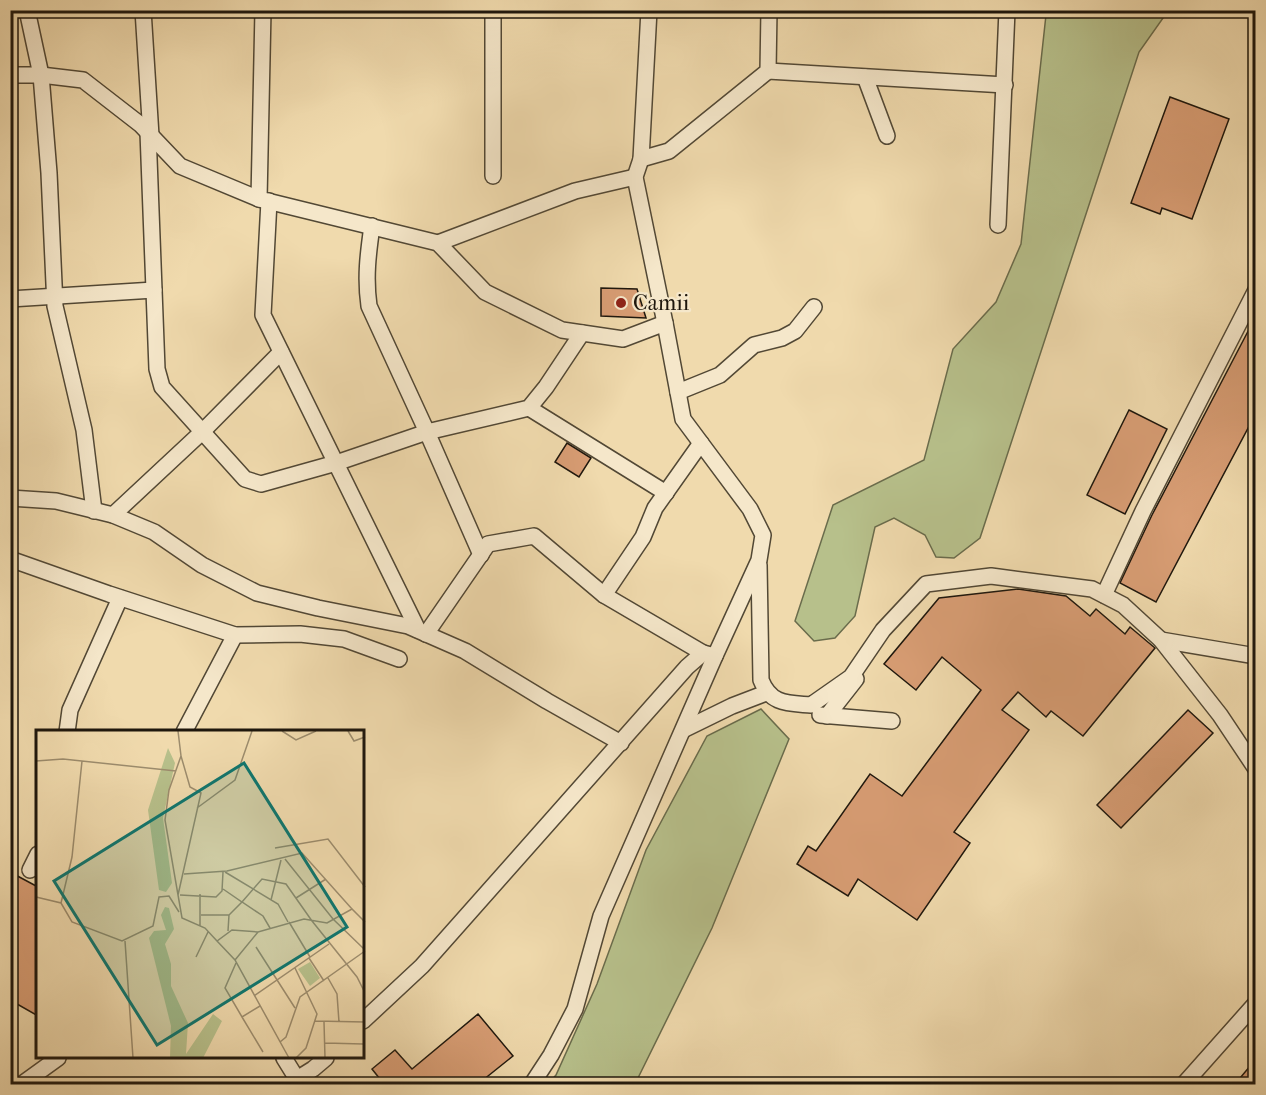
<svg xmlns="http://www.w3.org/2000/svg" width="1266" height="1095" viewBox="0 0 1266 1095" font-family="'IM FELL French Canon',serif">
<rect width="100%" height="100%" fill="#f0daad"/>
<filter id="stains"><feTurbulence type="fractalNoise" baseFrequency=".00333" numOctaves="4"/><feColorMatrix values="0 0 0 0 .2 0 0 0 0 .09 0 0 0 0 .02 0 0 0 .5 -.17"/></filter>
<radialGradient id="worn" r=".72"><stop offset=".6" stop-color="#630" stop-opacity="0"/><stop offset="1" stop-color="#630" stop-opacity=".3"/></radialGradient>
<!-- green -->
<g fill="#b7c08b" stroke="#6a6c4c" stroke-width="1.5">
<path d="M 1049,10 L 1168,11 L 1139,52 L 980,538 L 954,558 L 936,557 L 925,535 L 894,518 L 875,527 L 855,616 L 835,638 L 814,641 L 795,621 L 833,505 L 924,460 L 953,349 L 996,302 L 1021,244 L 1046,15 Z"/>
<path d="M 761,709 L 789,739 L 712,928 L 635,1084 L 548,1084 L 556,1075 L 597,984 L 646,850 L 707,736 Z"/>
</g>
<!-- building -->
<g fill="#d89d74" stroke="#1e170d" stroke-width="1.5">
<path d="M 1170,97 L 1229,119 L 1192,219 L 1162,208 L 1160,214 L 1131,203 Z"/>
<path d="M 601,288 L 637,289 L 646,318 L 601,316 Z"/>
<path d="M 1256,316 L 1256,413 L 1156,602 L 1120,583 L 1152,515 Z"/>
<path d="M 1129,410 L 1167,429 L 1125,514 L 1087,495 Z"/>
<path d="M 567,443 L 591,458 L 579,477 L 555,462 Z"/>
<path d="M 1018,589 L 1066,596 L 1090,616 L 1096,609 L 1125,634 L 1130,627 L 1155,648 L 1083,736 L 1051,711 L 1046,717 L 1018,692 L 1002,710 L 1029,730 L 954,832 L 970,843 L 917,920 L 858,879 L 848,896 L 797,864 L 808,846 L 816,851 L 870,774 L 902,796 L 981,690 L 942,657 L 916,690 L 884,664 L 939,598 Z"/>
<path d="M 1188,710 L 1213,733 L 1121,828 L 1097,805 Z"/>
<path d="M 10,872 L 38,887 L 38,1016 L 10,1000 Z"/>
<path d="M 478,1014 L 513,1056 L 478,1084 L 384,1084 L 372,1069 L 395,1050 L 412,1069 Z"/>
<path d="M 1256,1059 L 1256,1084 L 1235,1084 Z"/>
</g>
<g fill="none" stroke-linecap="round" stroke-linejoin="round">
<!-- minor casing -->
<g stroke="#524835" stroke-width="18">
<g id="minor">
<path d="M 27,10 L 41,75 L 49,173 L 55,306 L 84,430 L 94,511"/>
<path d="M 143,10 L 151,136"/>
<path d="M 649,10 L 641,159 L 635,177 L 665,323"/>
<path d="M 768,71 L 1005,85"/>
<path d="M 10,75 L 41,75 L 83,80 L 141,125 L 180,166 L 259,199 L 438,243 L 485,292 L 562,330 L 623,339 L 665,323 L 683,419 L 750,509 L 763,535 L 759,560 L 715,656 L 601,916 L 575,1009 L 551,1055 L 532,1084"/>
<path d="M 865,77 L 887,136"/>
<path d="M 148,132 L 157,369 L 162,387 L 245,479 L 261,484 L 336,463 L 427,432 L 481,555"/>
<path d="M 641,159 L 669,151 L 768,71 L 769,10"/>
<path d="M 493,176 L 493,10"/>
<path d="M 259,199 L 263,10"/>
<path d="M 269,201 L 263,315 L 418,630"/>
<path d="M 998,225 L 1007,10"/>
<path d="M 372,226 C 368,254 365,278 369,306 L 427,432 L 529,408 L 546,387 L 582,333"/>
<path d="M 438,243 L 575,191 L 635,177"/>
<path d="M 10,299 L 154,290"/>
<path d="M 678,392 L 720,375 L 754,345 L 782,338 L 795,331 L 814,307"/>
<path d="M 529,408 L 666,493"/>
<path d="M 10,498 L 56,501 L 113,515 L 154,532 L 202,565 L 257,593 L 318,608 L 408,626 L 465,651 L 547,701 L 621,743"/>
<path d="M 113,515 L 202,432 L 281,352"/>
<path d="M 10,559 L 109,594 L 235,635 L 300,634 L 344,639 L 399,659"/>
<path d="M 759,565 L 761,680 C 771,705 788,703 811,705 L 851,677 L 883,630 L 926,584 L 991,576 L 1092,589 L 1123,605 L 1161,640 L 1220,715 L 1256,769"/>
<path d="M 604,595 L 643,537 L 655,508 L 701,443"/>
<path d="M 1104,595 L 1143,511 L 1256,290"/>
<path d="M 426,634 L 488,544 L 534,536 L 604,595 L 703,653"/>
<path d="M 1161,640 L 1256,656"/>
<path d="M 820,715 L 892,721"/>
<path d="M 827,716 L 856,679"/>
<path d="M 685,729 L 732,706 L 766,693"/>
<path d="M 67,732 L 70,710 L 120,598"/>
<path d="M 184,732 L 235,635"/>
<path d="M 30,870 L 38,854"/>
<path d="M 363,1021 L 422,966 L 687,667 L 703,653 L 715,656"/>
<path d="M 284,1058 L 297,1079"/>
<path d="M 22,1084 L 58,1058"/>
<path d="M 300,1084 L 297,1079 L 313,1069 L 326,1058"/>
<path d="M 1184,1084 L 1256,1003"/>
</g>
</g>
<!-- minor -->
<use href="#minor" stroke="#f5e7ca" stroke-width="15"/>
</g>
<!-- markers -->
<circle fill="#8f2418" stroke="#f5e7ca" stroke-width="2" cx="621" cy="303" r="6"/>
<g text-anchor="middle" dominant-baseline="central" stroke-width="4.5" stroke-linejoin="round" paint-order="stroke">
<!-- poi labels -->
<g font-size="22" fill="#1e170d" stroke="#f5e7ca" text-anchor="start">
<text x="633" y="303">Camii</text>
</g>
</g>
<!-- overview -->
<g transform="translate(36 730)">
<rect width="328" height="328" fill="#f0daad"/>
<path d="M 132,18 L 139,33 L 127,88 L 136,153 L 130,162 L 123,160 L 112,80 ZM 129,177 L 133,178 L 138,199 L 129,214 L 135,234 L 135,256 L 152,293 L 150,324 L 177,284 L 186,291 L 167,328 L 134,328 L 135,296 L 113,208 L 118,201 L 130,200 L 125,185 ZM 274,232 L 284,248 L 274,256 L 262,239 Z" fill="#b7c08b"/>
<path fill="none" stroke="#9c8c6d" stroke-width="1.5" d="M 142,1 L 145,26 L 133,60 L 129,90 L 146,188 L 169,198 L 181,211 L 196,200 L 222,202 L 268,189 L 291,193 L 316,179 L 329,192M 246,1 L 260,10 L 280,1M 312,1 L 318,11 L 329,7M 0,31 L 27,29 L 140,41M 161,78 L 199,50 L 216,1M 239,118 L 292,109 L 329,157M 249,129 L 297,189 L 328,219M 189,142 L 242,174 L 252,192M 148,144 L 191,141 L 266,123 L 316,179M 187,159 L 206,172 L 226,149 L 250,154 L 276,191M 142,165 L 165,63 L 154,57 L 145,26M 144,165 L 180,167 L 186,161 L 187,142M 0,167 L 25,173 L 36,192 L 86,211 L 117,196 L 123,167 L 133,166 L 143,182M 260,168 L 290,149M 235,170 L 245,130M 25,173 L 36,127 L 46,31M 165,185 L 193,185M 276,191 L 321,247 L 328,261 L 328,328M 253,192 L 274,227M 164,196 L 164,164M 192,201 L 193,185 L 206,172 L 227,186 L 234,198M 89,211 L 97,328M 181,211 L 199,230 L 253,328M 220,217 L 259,278M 160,227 L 172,202M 273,228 L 288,251M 199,230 L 222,202M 200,233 L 189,258 L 206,287 L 224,276M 259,238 L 281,284 L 270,318 L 260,328M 292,248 L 301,264 L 303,292M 218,266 L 293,214M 206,287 L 227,322M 279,291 L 329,292M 288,292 L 289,328M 244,312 L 250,307 L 264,267 L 329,221M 289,313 L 327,314"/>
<path fill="#0f766e" fill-opacity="0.15" stroke="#0f766e" stroke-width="3" d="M 208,33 L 311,197 L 121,315 L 18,151 Z"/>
<rect width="328" height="328" fill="none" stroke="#1e170d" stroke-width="3"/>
</g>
<!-- margin -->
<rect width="1266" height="1095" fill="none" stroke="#f0daad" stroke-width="36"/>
<rect x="12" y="12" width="1242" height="1071" fill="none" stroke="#1e170d" stroke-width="3"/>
<rect x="18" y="18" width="1230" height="1059" fill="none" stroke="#1e170d" stroke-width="1.5"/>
<rect width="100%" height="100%" filter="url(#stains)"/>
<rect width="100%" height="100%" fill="url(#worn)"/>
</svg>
